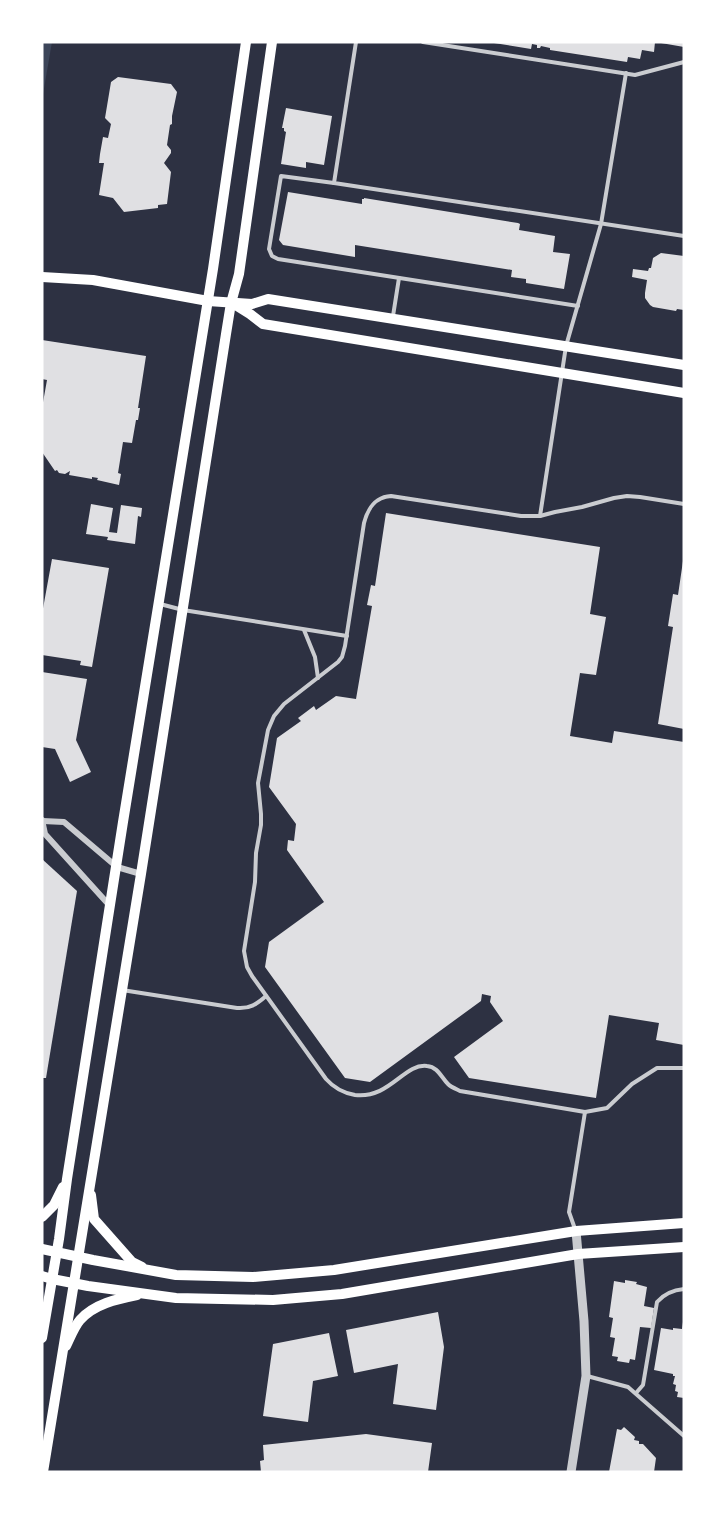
<svg xmlns="http://www.w3.org/2000/svg" width="726" height="1514" viewBox="0 0 726 1514" font-family="'Fira Sans Condensed',sans-serif">
<rect width="100%" height="100%" fill="#2d3142"/>
<!-- green -->
<path fill="#3c4559" d="M 42,42 L 52,42 L 42,100 Z"/>
<!-- building -->
<g fill="#e0e0e3">
<path d="M 494,42 L 655,42 L 654,52 L 642,50 L 640,59 L 628,57 L 627,62 L 550,50 L 550,48 L 541,46 L 540,48 L 537,48 L 537,45 L 532,44 L 531,49 L 494,43 Z"/>
<path d="M 662,42 L 684,42 L 684,47 L 661,43 Z"/>
<path d="M 118,77 L 171,84 L 177,92 L 172,116 L 172,124 L 170,125 L 167,145 L 171,150 L 171,153 L 164,163 L 171,172 L 167,204 L 158,205 L 158,208 L 124,212 L 113,198 L 99,195 L 104,163 L 99,163 L 100,154 L 103,137 L 108,138 L 111,124 L 105,118 L 111,82 Z"/>
<path d="M 286,108 L 332,116 L 324,165 L 306,162 L 306,168 L 281,164 L 286,132 L 284,131 L 284,128 L 282,128 Z"/>
<path d="M 288,192 L 362,204 L 362,199 L 364,199 L 364,198 L 518,223 L 520,224 L 519,230 L 555,236 L 553,252 L 570,254 L 564,289 L 526,283 L 526,279 L 511,277 L 512,270 L 355,245 L 355,257 L 283,245 L 279,240 Z"/>
<path d="M 661,253 L 684,256 L 684,310 L 677,309 L 676,311 L 653,307 L 650,305 L 645,298 L 645,293 L 647,280 L 632,277 L 633,269 L 648,271 L 649,268 L 651,268 L 653,258 Z"/>
<path d="M 42,340 L 146,356 L 138,408 L 140,408 L 138,420 L 136,420 L 132,443 L 123,442 L 118,473 L 121,474 L 119,485 L 97,480 L 98,478 L 92,477 L 92,479 L 69,475 L 70,471 L 65,474 L 59,473 L 57,470 L 55,471 L 42,452 L 42,408 L 47,380 L 42,379 Z"/>
<path d="M 91,504 L 113,508 L 109,532 L 117,533 L 121,505 L 142,508 L 141,517 L 138,516 L 135,544 L 107,540 L 108,537 L 86,534 Z"/>
<path d="M 386,513 L 600,547 L 590,614 L 606,617 L 596,675 L 580,673 L 570,736 L 612,743 L 614,731 L 684,742 L 684,1045 L 656,1040 L 659,1023 L 609,1015 L 596,1098 L 469,1078 L 454,1057 L 503,1021 L 490,1002 L 491,996 L 482,994 L 481,1001 L 370,1082 L 345,1078 L 265,967 L 269,942 L 324,902 L 287,850 L 288,840 L 294,841 L 296,824 L 269,787 L 277,738 L 301,721 L 298,718 L 314,706 L 316,710 L 336,696 L 356,699 L 372,606 L 367,605 L 371,585 L 375,586 Z"/>
<path d="M 52,559 L 109,568 L 92,667 L 80,665 L 81,661 L 42,655 L 42,614 Z"/>
<path d="M 683,561 L 684,561 L 684,729 L 658,724 L 673,627 L 668,626 L 673,594 L 678,595 Z"/>
<path d="M 42,672 L 87,679 L 76,740 L 91,772 L 70,782 L 55,749 L 42,747 Z"/>
<path d="M 42,859 L 77,891 L 46,1078 L 42,1078 Z"/>
<path d="M 625,1280 L 637,1282 L 636,1284 L 647,1287 L 644,1306 L 654,1308 L 651,1328 L 640,1327 L 635,1360 L 630,1359 L 629,1363 L 617,1361 L 618,1357 L 612,1356 L 615,1338 L 610,1337 L 613,1318 L 609,1317 L 614,1281 L 625,1283 Z"/>
<path d="M 438,1312 L 444,1347 L 436,1410 L 393,1404 L 398,1364 L 354,1373 L 346,1330 Z"/>
<path d="M 683,1322 L 684,1322 L 684,1398 L 677,1397 L 678,1392 L 675,1391 L 676,1385 L 673,1384 L 675,1376 L 673,1376 L 673,1374 L 654,1370 L 661,1328 L 673,1330 L 673,1328 L 682,1329 Z"/>
<path d="M 329,1333 L 338,1376 L 313,1381 L 308,1422 L 263,1416 L 273,1344 Z"/>
<path d="M 624,1427 L 635,1437 L 634,1440 L 639,1441 L 639,1444 L 643,1444 L 656,1458 L 654,1472 L 609,1472 L 617,1429 L 621,1430 Z"/>
<path d="M 366,1434 L 432,1443 L 428,1472 L 261,1472 L 260,1461 L 264,1460 L 263,1445 Z"/>
</g>
<g fill="none" stroke-linecap="round" stroke-linejoin="round">
<!-- service -->
<g stroke="#caccd0" stroke-width="4">
<path d="M 356,42 L 334,183 L 684,236"/>
<path d="M 423,42 L 635,75 L 684,62"/>
<path d="M 334,183 L 281,176 L 269,249 L 272,256 L 278,259 L 578,306"/>
<path d="M 393,316 L 399,278"/>
<path d="M 684,504 L 640,497 L 627,496 L 614,498 L 582,507 L 555,512 L 540,516 L 521,516 L 391,496 C 375,497 368,508 364,523 L 345,646 L 342,657 L 338,662 L 284,704 L 274,716 L 268,730 L 258,783 L 261,814 L 261,825 L 256,853 L 255,882 L 244,951 L 247,967 L 252,976 L 326,1079 C 334,1088 343,1093 355,1095 C 390,1099 404,1063 427,1066 C 438,1067 441,1077 448,1084 C 451,1087 456,1089 460,1091 L 585,1112 L 607,1108 L 632,1084 L 657,1068 L 684,1068"/>
<path d="M 540,516 L 566,346 L 601,224 L 626,73"/>
<path d="M 160,604 L 183,610 L 347,636"/>
<path d="M 304,630 L 315,657 L 318,678"/>
<path d="M 122,990 L 237,1008 C 250,1009 257,1004 266,996"/>
<path d="M 575,1229 L 569,1212 L 585,1112"/>
<path d="M 587,1376 L 628,1387 L 684,1436"/>
<path d="M 636,1393 L 643,1385 L 657,1302 C 664,1294 673,1290 684,1289"/>
</g>
<!-- minor -->
<g stroke="#caccd0" stroke-width="6">
<path d="M 42,820 L 45,834 L 110,906"/>
<path d="M 43,821 L 64,822 L 117,867 L 141,874"/>
</g>
<!-- tertiary -->
<path stroke="#caccd0" stroke-width="9" d="M 571,1472 L 586,1376 L 584,1321 L 576,1231"/>
<!-- secondary -->
<g stroke="#fff" stroke-width="10">
<path d="M 42,277 L 93,280 L 208,301 L 252,304 L 268,299 L 684,365"/>
<path d="M 234,304 L 250,314 L 263,324 L 684,393"/>
<path d="M 91,1195 L 94,1219 L 132,1262 L 142,1267"/>
<path d="M 42,1217 L 54,1205 L 63,1187"/>
<path d="M 42,1249 L 93,1260 L 176,1275 L 253,1277 L 334,1270 L 576,1231 L 684,1223"/>
<path d="M 42,1276 L 52,1279 L 88,1286 L 176,1298 L 273,1300 L 342,1294 L 578,1254 L 684,1247"/>
<path d="M 42,1338 L 59,1239 L 67,1179 L 123,822 L 213,269 L 246,42"/>
<path d="M 66,1346 C 70,1338 74,1327 80,1320 C 94,1304 117,1299 137,1295"/>
<path d="M 43,1472 L 141,874 L 226,334 L 231,303 L 239,274 L 272,42"/>
</g>
</g>
<!-- border -->
<rect width="726" height="1514" fill="none" stroke="#ffffff" stroke-width="87"/>
</svg>
